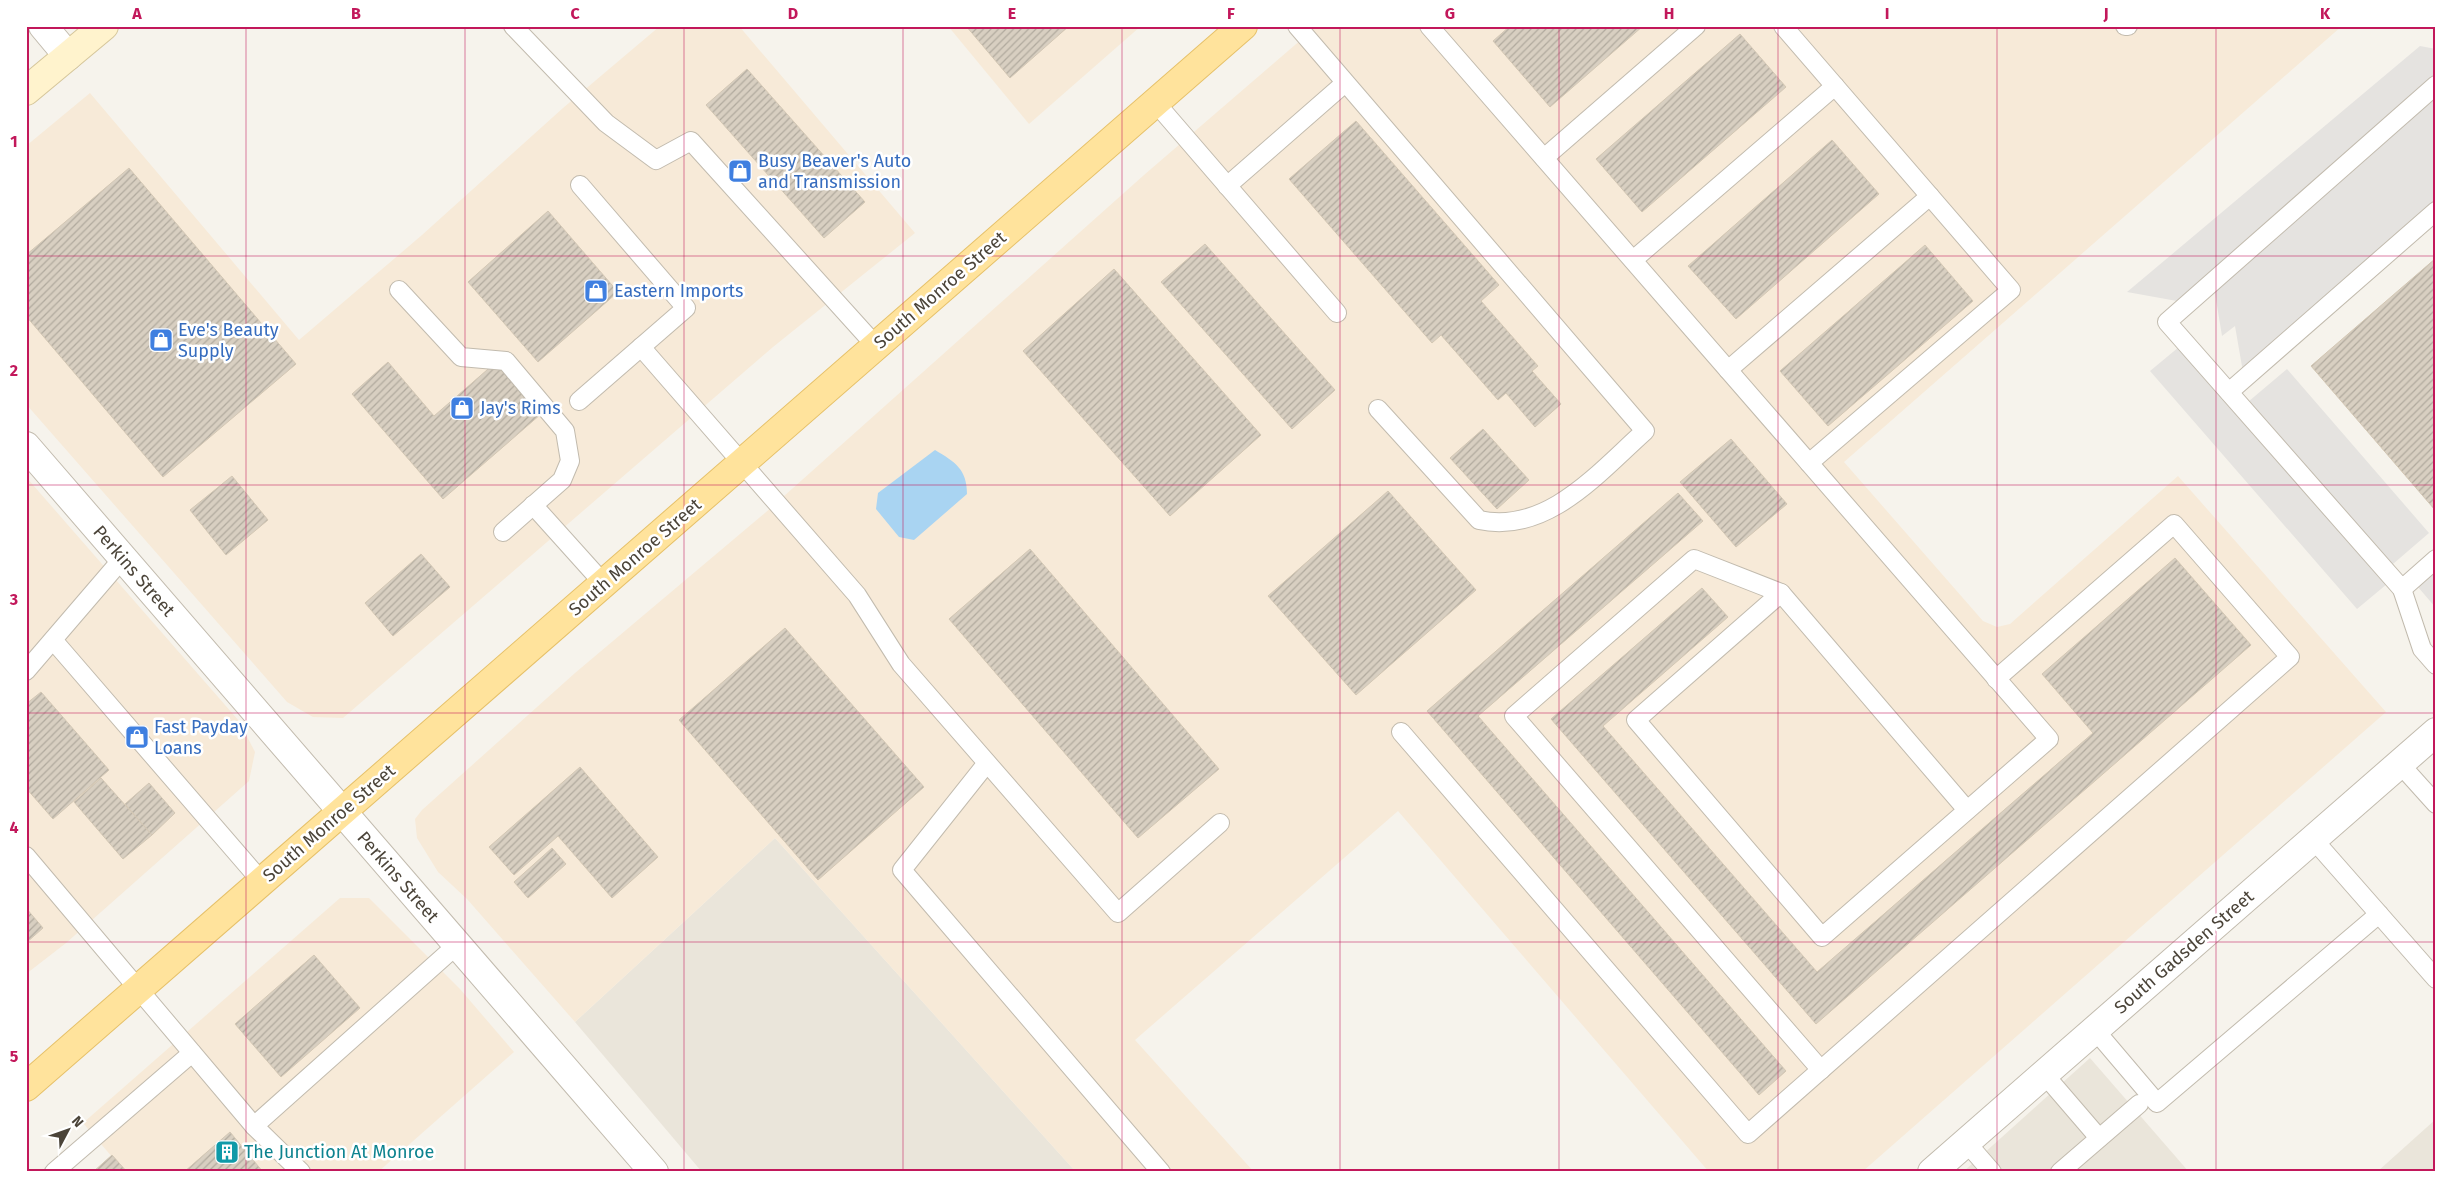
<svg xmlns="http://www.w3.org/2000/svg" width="2462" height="1198" viewBox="0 0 2462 1198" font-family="'Fira Sans',sans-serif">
<defs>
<pattern id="building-hatch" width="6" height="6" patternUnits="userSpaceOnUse" patternTransform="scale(1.25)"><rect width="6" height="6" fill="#d8cfc1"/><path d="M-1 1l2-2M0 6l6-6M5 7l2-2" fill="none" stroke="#b1aa9e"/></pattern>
</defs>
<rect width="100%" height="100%" fill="#f6f3ec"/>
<!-- residential -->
<g fill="#eae5da">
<path d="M 775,838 L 1076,1172 L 702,1172 L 575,1022 Z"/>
<path d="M 2090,1058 L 2189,1172 L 1963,1172 Z"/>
<path d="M 2436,1119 L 2436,1172 L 2377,1172 Z"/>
</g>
<!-- commercial -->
<g fill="#f7ead8">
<path d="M 660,26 L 739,26 L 915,233 L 773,347 L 343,718 L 313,717 L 287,702 L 26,404 L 26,146 L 90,93 L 299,340 L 422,235 L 563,108 Z"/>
<path d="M 948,26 L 1141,26 L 1029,124 Z"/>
<path d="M 1317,26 L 2342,26 L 1844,462 L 1983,621 L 1997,627 L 2010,624 L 2178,476 L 2386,712 L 1862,1172 L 1709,1172 L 1398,811 L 1135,1040 L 1254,1172 L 1076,1172 L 775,838 L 575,1022 L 467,899 L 438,872 L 417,838 L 415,819 L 422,810 L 575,673 L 765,513 L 1144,175 Z"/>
<path d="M 26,477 L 239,721 L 255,752 L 249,781 L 66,943 L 26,974 Z"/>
<path d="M 340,898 L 369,898 L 460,989 L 514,1052 L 378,1172 L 125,1172 L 83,1123 Z"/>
</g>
<!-- parking -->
<g fill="#e5e3e0">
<path d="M 2420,46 L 2436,49 L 2436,211 L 2244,378 L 2235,326 L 2222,336 L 2213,281 L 2188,303 L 2127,292 Z"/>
<path d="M 2185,342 L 2242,407 L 2287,369 L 2429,533 L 2386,570 L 2393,579 L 2357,609 L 2150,371 Z"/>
<path d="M 2436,559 L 2436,608 L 2412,580 Z"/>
</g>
<!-- water -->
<path fill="#a9d4f2" d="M 935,450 C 955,462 967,469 967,494 L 914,540 L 899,537 L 876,509 L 878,493 Z"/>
<!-- building -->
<g fill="url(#building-hatch)" stroke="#d3c7b4">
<path d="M 966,26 L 1069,26 L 1010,78 Z"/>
<path d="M 1510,26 L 1643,26 L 1550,107 L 1493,41 Z"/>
<path d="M 1740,34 L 1786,87 L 1642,212 L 1596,159 Z"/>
<path d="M 747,69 L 865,202 L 824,238 L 706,105 Z"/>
<path d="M 1356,121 L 1499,285 L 1481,301 L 1538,366 L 1532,371 L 1561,404 L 1535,427 L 1506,393 L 1498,400 L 1441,335 L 1432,343 L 1289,179 Z"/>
<path d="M 1832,140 L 1879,194 L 1736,319 L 1688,266 Z"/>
<path d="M 129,168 L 296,364 L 163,477 L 26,316 L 26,255 Z"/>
<path d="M 548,211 L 618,292 L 538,362 L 468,282 Z"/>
<path d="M 1205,244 L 1335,390 L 1292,429 L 1161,282 Z"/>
<path d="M 1925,245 L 1973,301 L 1828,426 L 1780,371 Z"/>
<path d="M 2436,258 L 2436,509 L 2435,510 L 2311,366 Z"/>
<path d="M 1114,269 L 1261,435 L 1170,516 L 1023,351 Z"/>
<path d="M 388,362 L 434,416 L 495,363 L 541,414 L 443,499 L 352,394 Z"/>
<path d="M 1483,429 L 1529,480 L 1497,509 L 1450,458 Z"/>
<path d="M 1731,439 L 1787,504 L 1736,547 L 1680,482 Z"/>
<path d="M 232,476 L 268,520 L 226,555 L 190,510 Z"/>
<path d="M 1388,491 L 1476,590 L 1356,695 L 1268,596 Z"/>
<path d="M 1678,493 L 1703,521 L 1478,716 L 1786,1071 L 1759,1095 L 1427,711 Z"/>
<path d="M 1030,549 L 1219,769 L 1138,838 L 949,619 Z"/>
<path d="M 421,554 L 450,587 L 393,636 L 365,603 Z"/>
<path d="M 2175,558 L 2251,645 L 1816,1024 L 1551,719 L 1702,588 L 1728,617 L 1603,726 L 1817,972 L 2093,733 L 2042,674 Z"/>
<path d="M 785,628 L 924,787 L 818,880 L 679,720 Z"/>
<path d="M 41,692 L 109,770 L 53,819 L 26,788 L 26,704 Z"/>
<path d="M 580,767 L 658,857 L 612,898 L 558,836 L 514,875 L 489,847 Z"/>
<path d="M 101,778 L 152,835 L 123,859 L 74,802 Z"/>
<path d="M 149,783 L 175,813 L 152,835 L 125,804 Z"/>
<path d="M 552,848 L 566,864 L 528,898 L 514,882 Z"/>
<path d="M 26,908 L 43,928 L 26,943 Z"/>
<path d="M 314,955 L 360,1008 L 281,1077 L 235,1024 Z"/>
<path d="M 230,1132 L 263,1172 L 184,1172 Z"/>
<path d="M 112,1155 L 127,1172 L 93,1172 Z"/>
</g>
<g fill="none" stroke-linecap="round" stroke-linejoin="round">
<!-- lane casing -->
<g stroke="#c2bbae" stroke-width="20">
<g id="lane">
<path d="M 513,26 L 606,123 L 656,160 L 691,141 L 876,346"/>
<path d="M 1297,26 L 1645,431 C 1599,472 1547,535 1479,520 L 1378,409"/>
<path d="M 1429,26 L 2049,739 L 1822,937 L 1636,720 L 1781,593"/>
<path d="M 1783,26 L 2011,290 L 1809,463"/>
<path d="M 2125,26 L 2128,26"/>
<path d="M 2436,85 L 2167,322 L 2402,589 L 2436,559"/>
<path d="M 1155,102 L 1337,313"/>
<path d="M 1544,158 L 1696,26"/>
<path d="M 1227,186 L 1345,83"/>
<path d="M 1633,260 L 1835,86"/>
<path d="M 399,290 L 461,357 L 506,361 L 565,431 L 570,461 L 562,480 L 503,532"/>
<path d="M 641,347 L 857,595 L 901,664 L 1118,913 L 1220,823"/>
<path d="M 1728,370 L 1930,196"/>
<path d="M 2229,392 L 2436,211"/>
<path d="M 579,401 L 686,308 L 580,185"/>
<path d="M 533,505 L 604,584"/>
<path d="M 2402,589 L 2422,649 L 2436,665"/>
<path d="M 53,640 L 262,882"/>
<path d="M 26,671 L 123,558"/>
<path d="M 1401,732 L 1748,1134 L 2290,657 L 2174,524 L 1996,679"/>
<path d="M 987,763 L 902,870 L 1161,1172"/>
<path d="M 2400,764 L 2436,804"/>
<path d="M 2313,839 L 2436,979"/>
<path d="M 26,856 L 254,1126 L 301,1172"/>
<path d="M 2095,1030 L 2157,1103 L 2379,914"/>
<path d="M 1821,1070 L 1514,716 L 1694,559 L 1781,593 L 1967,810"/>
<path d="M 2044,1074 L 2099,1138"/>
<path d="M 254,1126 L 457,945"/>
<path d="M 1966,1142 L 1992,1172"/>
<path d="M 54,1172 L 192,1053"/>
<path d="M 2060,1172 L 2139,1104"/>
</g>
</g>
<!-- street casing -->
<g stroke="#c2bbae" stroke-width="30">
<g id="street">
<path d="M 43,26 L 68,56"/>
<path d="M 26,446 L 654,1172"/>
<path d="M 1932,1172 L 2436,732"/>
</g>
</g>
<!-- secondary casing -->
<g stroke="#d6c79b" stroke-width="30">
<path id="secondary" d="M 26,91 L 104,26"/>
</g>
<!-- primary casing -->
<g stroke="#e6c16a" stroke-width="30">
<path id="primary" d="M 26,1087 L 1243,26"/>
</g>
<!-- lane -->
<use href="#lane" stroke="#fff" stroke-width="18"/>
<!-- street -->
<use href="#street" stroke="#fff" stroke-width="28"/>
<!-- secondary -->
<use href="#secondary" stroke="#fff3cd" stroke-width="28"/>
<!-- primary -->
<use href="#primary" stroke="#ffe39c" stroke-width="28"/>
</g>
<!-- grid -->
<path fill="none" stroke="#c2185b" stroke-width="1" stroke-opacity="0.55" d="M 246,26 L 246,1172M 465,26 L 465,1172M 684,26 L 684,1172M 903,26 L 903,1172M 1122,26 L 1122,1172M 1340,26 L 1340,1172M 1559,26 L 1559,1172M 1778,26 L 1778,1172M 1997,26 L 1997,1172M 2216,26 L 2216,1172M 26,256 L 2436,256M 26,485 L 2436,485M 26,713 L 2436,713M 26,942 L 2436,942"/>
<!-- icons -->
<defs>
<g id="shop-square" transform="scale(1.25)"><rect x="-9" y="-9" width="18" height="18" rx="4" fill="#3f7fe0" stroke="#fff"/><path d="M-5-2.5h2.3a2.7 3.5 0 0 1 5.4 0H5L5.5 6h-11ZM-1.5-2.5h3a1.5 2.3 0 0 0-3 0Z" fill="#fff"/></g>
<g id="building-square" transform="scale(1.25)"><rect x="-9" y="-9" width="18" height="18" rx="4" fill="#0f9aa8" stroke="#fff"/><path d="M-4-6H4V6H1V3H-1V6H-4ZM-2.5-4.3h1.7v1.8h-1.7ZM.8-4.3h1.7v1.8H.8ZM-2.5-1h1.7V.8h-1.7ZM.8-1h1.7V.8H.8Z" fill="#fff"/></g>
</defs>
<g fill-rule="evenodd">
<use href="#shop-square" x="740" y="171"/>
<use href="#shop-square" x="596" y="291"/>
<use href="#shop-square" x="161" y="340"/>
<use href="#shop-square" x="462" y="408"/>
<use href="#shop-square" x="137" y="737"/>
<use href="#building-square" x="227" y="1152"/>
</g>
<g text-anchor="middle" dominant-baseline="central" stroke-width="5" stroke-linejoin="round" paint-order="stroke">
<!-- shop labels -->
<g font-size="18" fill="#366cbe" stroke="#fff" text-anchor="start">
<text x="758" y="161">Busy Beaver's Auto<tspan x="758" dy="21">and Transmission</tspan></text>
<text x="614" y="291">Eastern Imports</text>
<text x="178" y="330">Eve's Beauty<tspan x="178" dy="21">Supply</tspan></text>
<text x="480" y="408">Jay's Rims</text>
<text x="154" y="727">Fast Payday<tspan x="154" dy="21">Loans</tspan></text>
</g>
<!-- street labels -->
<g font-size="18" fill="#4b4439" stroke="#fff">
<text transform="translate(940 290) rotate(-41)">South Monroe Street</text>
<text transform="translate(635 557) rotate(-41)">South Monroe Street</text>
<text transform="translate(134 571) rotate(49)">Perkins Street</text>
<text transform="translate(329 823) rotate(-41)">South Monroe Street</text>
<text transform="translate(398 877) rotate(49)">Perkins Street</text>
<text transform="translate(2184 952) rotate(-41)">South Gadsden Street</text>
</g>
<!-- culture labels -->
<g font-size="18" fill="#0d838f" stroke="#fff" text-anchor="start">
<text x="244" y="1152">The Junction At Monroe</text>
</g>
</g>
<!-- border -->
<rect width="2462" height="1198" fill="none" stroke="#ffffff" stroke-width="55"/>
<!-- north arrow -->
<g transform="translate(68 1130) rotate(49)" stroke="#ffffff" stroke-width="4" paint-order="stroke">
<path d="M0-4L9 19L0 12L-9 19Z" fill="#4b4439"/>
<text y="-8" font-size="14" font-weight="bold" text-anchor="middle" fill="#4b4439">N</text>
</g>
<rect x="28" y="28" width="2406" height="1142" fill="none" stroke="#c2185b" stroke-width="2"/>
<g font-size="16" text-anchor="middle" font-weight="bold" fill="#c2185b">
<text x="137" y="19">A</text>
<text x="356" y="19">B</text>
<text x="575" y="19">C</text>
<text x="793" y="19">D</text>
<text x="1012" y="19">E</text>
<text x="1231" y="19">F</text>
<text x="1450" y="19">G</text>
<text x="1669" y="19">H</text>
<text x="1887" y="19">I</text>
<text x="2106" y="19">J</text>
<text x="2325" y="19">K</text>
<text x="14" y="147">1</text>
<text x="14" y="376">2</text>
<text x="14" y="605">3</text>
<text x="14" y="833">4</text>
<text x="14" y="1062">5</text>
</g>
</svg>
